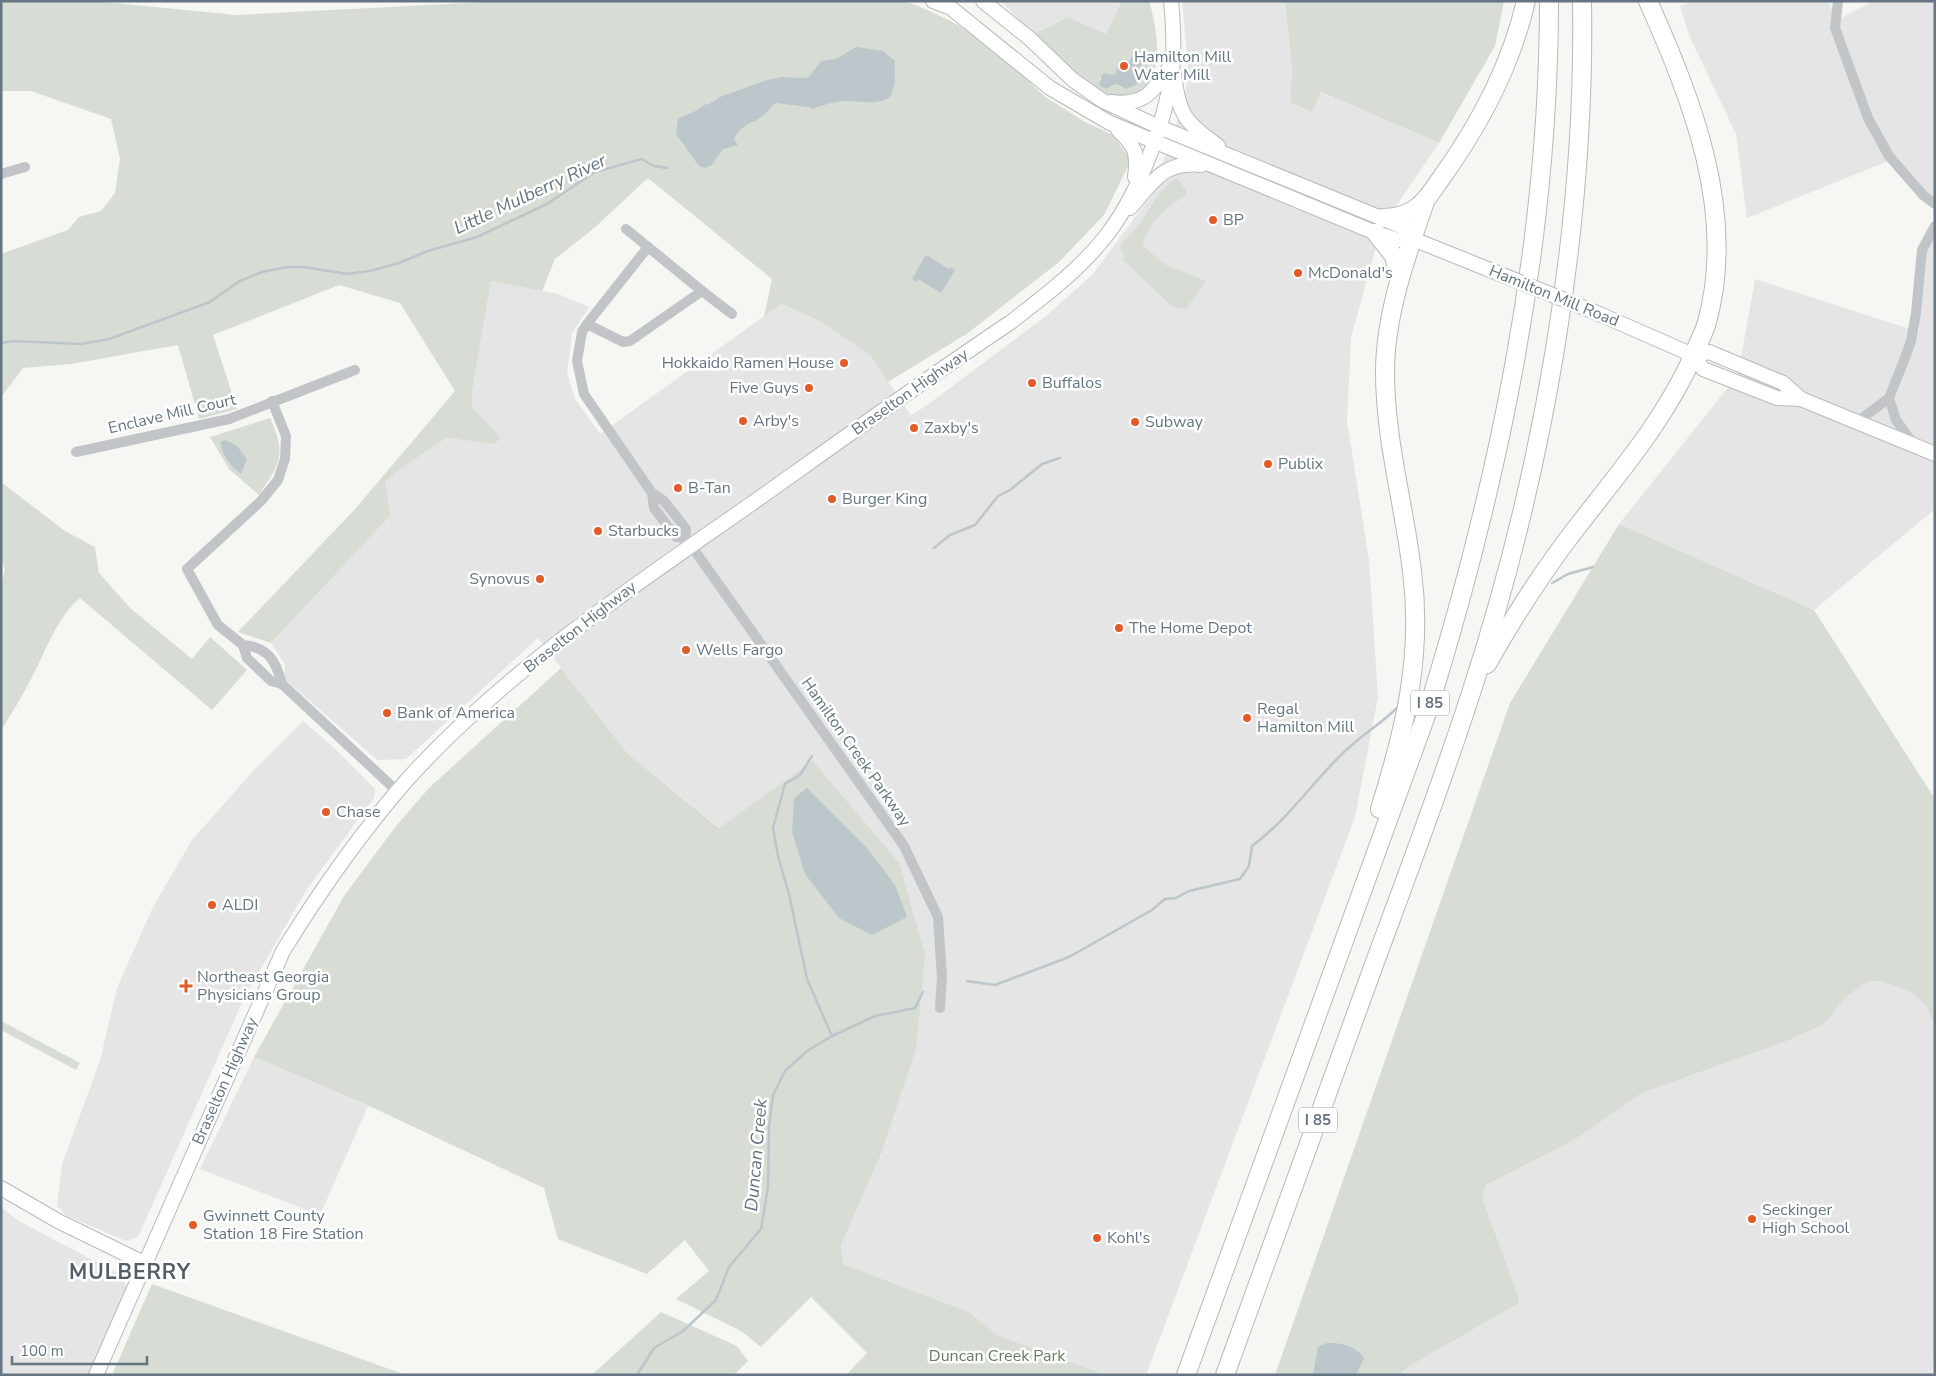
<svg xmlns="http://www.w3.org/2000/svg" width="1936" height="1376" viewBox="0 0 1936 1376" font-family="'Nunito Sans',sans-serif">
<rect width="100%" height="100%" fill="#f6f6f3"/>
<!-- built -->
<g fill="#e4e5e4">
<path d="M 1000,1 L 1122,1 L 1106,34 L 1068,17 L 1034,34 Z"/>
<path d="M 1182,1 L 1285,1 L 1292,69 L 1290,102 L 1320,92 L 1439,143 L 1381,228 L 1351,338 L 1347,421 L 1369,560 L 1378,697 L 1355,817 L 1146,1375 L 1106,1375 L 997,1335 L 969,1312 L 843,1264 L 841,1245 L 879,1159 L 813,761 L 720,828 L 628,754 L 538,638 L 406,759 L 377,760 L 285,679 L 285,664 L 271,643 L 391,515 L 385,483 L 395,473 L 446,438 L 493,444 L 500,438 L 472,407 L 472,392 L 491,281 L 558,294 L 589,307 L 572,333 L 567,373 L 575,399 L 600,434 L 781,304 L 818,320 L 870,355 L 911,415 L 926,406 L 1046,316 L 1093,274 L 1150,197 L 1185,100 L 1188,64 Z"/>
<path d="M 1694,1 L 1828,1 L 1837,20 L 1874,1 L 1935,1 L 1935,206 L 1896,172 L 1891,160 L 1747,218 L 1736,134 L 1689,35 L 1680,6 Z"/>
<path d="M 1935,236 L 1935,509 L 1814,610 L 1619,524 L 1738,375 L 1755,279 L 1919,332 L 1919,265 Z"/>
<path d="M 303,721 L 333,747 L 375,789 L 374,798 L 307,889 L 245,996 L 138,1237 L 126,1241 L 67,1216 L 57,1206 L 62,1164 L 100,1061 L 117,988 L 153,907 L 192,840 L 255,769 Z"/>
<path d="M 1868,981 L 1882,981 L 1910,992 L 1926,1005 L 1935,1026 L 1935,1342 L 1932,1375 L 1400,1375 L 1408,1367 L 1519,1303 L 1518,1294 L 1482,1197 L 1486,1185 L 1576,1139 L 1642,1093 L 1787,1041 L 1824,1024 L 1845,998 Z"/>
<path d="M 254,1057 L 368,1106 L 320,1215 L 200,1169 Z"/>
<path d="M 1,1207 L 17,1220 L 119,1274 L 129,1289 L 91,1375 L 1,1375 Z"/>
</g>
<!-- green -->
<g fill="#d7ddd4" fill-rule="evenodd">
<path d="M 1,1 L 93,1 L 237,15 L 505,1 L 905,1 C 926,9 947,18 966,30 C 976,37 982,46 995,49 L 1044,96 L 1085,122 L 1113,135 L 1131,160 L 1104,215 L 1059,262 L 968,333 L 888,382 L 870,355 L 818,320 L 781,304 L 764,317 L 772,279 L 648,178 L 593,229 L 555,259 L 542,291 L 491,281 L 472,392 L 472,407 L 501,438 L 494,444 L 446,438 L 395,473 L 385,483 L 391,515 L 271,643 L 238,632 L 356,508 L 455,391 L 400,303 L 339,285 L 213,335 L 237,409 L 199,419 L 178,345 L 71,364 L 23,368 L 1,397 L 1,254 L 68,230 L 79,217 L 101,211 L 115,193 L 120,159 L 111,119 L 31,91 L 1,91 Z"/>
<path d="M 1122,1 L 1149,1 C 1158,31 1164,71 1141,96 L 1112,97 L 1068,69 L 1034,34 L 1068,17 L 1106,34 ZM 1130,58 L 1138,69 L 1138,78 L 1126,89 L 1116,84 L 1110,87 L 1099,80 L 1104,73 L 1115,75 L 1117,68 L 1124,65 Z"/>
<path d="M 1285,1 L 1504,1 L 1495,46 L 1439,143 L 1321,92 L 1312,112 L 1290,102 L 1292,69 Z"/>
<path d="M 1177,178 L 1187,192 C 1184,199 1178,200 1172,204 C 1160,213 1144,231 1143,246 L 1166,265 L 1206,281 L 1186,309 L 1173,307 L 1123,260 L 1125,257 L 1120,247 C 1123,239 1130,236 1135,229 C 1150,212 1156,190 1177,178 Z"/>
<path d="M 270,418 C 287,455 280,463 259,495 L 229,469 L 210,437 Z"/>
<path d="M 1,482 L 65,531 L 95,547 L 99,573 L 130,608 L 192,659 L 210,637 L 247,670 L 212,710 L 80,598 C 56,619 47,649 32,677 C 23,695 12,713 1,730 L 1,586 L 5,569 L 1,557 Z"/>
<path d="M 1619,524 L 1814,610 L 1935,799 L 1935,1026 L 1926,1005 L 1910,992 L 1882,981 L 1868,981 L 1845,998 L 1824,1024 L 1787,1041 L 1642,1093 L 1576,1139 L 1486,1185 L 1482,1197 L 1518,1295 L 1519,1303 L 1408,1367 L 1400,1375 L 1275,1375 L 1510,703 Z"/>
<path d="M 561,668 L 628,754 L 719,828 L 813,761 L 899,863 L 925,954 L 916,1049 L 879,1159 L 841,1245 L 843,1264 L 969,1312 L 997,1335 L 1106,1375 L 846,1375 L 867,1353 L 811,1297 L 761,1347 L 741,1331 L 676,1299 L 709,1271 L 685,1240 L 647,1274 L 558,1239 L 544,1188 L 369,1106 L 254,1057 L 344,896 L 396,826 L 429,788 Z"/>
<path d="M 1,1021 L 80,1063 L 76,1070 L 1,1030 Z"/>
<path d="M 152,1284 L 406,1375 L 112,1375 Z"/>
<path d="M 661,1312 L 737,1346 L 748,1361 L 734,1375 L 592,1375 Z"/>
</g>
<!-- water -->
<g fill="#bcc6cb">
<path d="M 856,47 L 883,51 L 895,61 L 895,81 L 891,96 C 878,106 862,101 847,101 C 836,101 823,105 812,109 L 809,107 L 776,103 C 770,106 769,110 765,114 C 754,124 741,123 734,139 L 738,145 L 723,149 L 712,165 L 705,168 L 699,166 L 676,134 L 678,119 C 686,113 698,113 703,105 L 709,104 L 720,97 L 764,81 L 781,77 L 805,78 L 809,77 L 821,61 L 836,59 Z"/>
<path d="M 1133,56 L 1142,59 L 1142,64 L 1138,69 L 1137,84 L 1126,89 L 1116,84 L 1106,89 L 1099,85 L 1102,75 L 1104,73 L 1115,75 L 1117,68 L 1124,65 Z"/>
<path d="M 926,255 L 949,269 L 951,267 L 955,270 L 941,293 L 918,279 L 916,282 L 912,279 Z"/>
<path d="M 225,440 L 237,446 L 247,459 L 241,474 C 229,465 223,456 220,442 Z"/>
<path d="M 807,788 L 868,849 L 895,885 L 907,917 L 872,935 L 839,918 L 805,874 L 792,832 L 794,798 Z"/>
<path d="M 1327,1343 C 1342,1343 1354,1345 1364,1358 L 1356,1375 L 1313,1375 L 1318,1347 Z"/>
</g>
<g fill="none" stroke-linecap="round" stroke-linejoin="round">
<!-- stream -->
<g stroke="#bcc6cb" stroke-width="2.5">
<path d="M 1,343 L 14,341 L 82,344 L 109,339 L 210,302 L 238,282 L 262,272 L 287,267 L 304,267 L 347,274 L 370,271 L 399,263 L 428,251 L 477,237 L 547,204 L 595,172 L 642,159 L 654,166 L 667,168"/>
<path d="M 934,548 L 950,535 L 975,525 L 998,496 L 1010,490 L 1042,464 L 1060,458"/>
<path d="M 1552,583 L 1568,574 L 1593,567"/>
<path d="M 812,756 L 800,775 L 785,784 L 773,828 L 778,856 L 789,894 L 807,979 L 832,1036"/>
<path d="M 967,981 L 995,985 L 1069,957 L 1152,910 L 1165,899 L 1176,898 L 1189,891 L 1240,879 L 1249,866 L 1252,846 C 1286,821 1310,786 1339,757 C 1357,738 1380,725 1398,707"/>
<path d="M 637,1375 L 654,1348 L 683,1331 L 716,1300 L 729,1267 L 761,1229 L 768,1187 L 769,1127 L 773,1095 L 785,1071 L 807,1051 L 832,1036 L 875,1016 L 915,1008 L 923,992"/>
</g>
<!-- secondary casing -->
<g stroke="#b6babf" stroke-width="16">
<g id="secondary">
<path d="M 933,1 L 951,8 L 1050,88 L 1110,123 L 1376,233 L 1397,240 L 1413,239 L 1490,270"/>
<path d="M 983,1 L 1029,38 L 1073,80 L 1103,101 L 1159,127 L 1403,227 L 1413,239"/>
<path d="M 1174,74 C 1179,117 1185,121 1218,146"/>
<path d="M 1111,102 C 1144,106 1152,93 1169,68"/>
<path d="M 1118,130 C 1136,147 1138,153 1135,177"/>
<path d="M 1130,208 C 1153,182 1163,161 1201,165"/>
<path d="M 1597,313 L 1693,355 L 1703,369 L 1777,398 L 1801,399"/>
<path d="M 1693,355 L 1709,352 L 1752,370 L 1783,383 L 1801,399 L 1935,454"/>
<path d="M 1,1188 L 58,1221 L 144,1263"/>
<path d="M 96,1375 L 283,951 C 320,891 360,834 406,781 C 505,671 631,588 751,504 C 837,443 923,381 1011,322 C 1046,295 1082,268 1109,232 C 1141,189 1168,116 1173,62 C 1174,42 1173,22 1171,1"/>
</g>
</g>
<!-- highway casing -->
<g stroke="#b6b9bc" stroke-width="20">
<g id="highway">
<path d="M 1383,218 C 1394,218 1406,215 1415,209 C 1427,201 1434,188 1442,177 C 1480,124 1511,65 1526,1"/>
<path d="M 1376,233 L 1394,256 L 1399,280"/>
<path d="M 1487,664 C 1513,618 1541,574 1574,531 C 1618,474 1665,420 1694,354 C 1698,343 1704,333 1707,322 C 1737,212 1692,100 1648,1"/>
<path d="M 1380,809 C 1405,729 1423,656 1412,571 C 1404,504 1385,440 1385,372 C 1385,314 1407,254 1426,199"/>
<path d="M 1186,1375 L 1428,710 C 1499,481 1549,242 1549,1"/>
<path d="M 1225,1375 C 1274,1240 1323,1105 1372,970 C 1406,878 1441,786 1471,693 C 1542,476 1586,230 1582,1"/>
</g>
</g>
<!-- street -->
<g stroke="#c1c5c8" stroke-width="10">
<path d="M 1838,1 L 1835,28 L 1868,118 L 1889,156 L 1923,195 L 1935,204"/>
<path d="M 1,174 L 25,167"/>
<path d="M 626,229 L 648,247"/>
<path d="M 702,291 L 732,314"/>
<path d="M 587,324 L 623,342 L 630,341 L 702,291 L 648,247 L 587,324 L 582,332 L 577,361 L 584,394 L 652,493 L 664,501 L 686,529 L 685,538"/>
<path d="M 1889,398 L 1896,420 L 1914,445"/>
<path d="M 1857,422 L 1889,398 L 1903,363 L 1911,341 L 1916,313 L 1922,250 L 1935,226"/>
<path d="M 76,452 L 229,419 L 355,370"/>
<path d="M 652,493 L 654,508 L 676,537 L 685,538 L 690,544 L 904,846 L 938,917 L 942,977 L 940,1008"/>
<path d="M 243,645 C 268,647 276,661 282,684 L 271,681 L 247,658 L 243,645 L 218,625 L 187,569 L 261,501 L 278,480 L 285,459 L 286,436 L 272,401"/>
<path d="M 282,684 L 398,792"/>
</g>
<!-- secondary -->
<use href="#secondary" stroke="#fff" stroke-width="14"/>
<!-- highway -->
<use href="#highway" stroke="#fff" stroke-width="18"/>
<!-- secondary-bridge casing -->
<g stroke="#b6babf" stroke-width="16" stroke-linecap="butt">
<path id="secondary-bridge" d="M 1490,270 L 1597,313"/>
</g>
<!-- secondary-bridge -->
<use href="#secondary-bridge" stroke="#fff" stroke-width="14"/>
</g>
<!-- markers -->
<g fill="#e25a26" stroke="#fff" stroke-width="2">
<circle cx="1124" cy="66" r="5"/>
<circle cx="1213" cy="220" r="5"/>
<circle cx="1298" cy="273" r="5"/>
<circle cx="844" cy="363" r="5"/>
<circle cx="1032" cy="383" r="5"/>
<circle cx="809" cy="388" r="5"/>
<circle cx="743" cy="421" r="5"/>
<circle cx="1135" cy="422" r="5"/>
<circle cx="914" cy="428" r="5"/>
<circle cx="1268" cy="464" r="5"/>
<circle cx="678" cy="488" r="5"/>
<circle cx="832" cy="499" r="5"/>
<circle cx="598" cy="531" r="5"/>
<circle cx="540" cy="579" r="5"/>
<circle cx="1119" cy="628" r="5"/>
<circle cx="686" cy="650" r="5"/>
<circle cx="387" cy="713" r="5"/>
<circle cx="1247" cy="718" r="5"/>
<circle cx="326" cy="812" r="5"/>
<circle cx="212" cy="905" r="5"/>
<path d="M183.5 978.5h5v5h5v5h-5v5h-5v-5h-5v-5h5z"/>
<circle cx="1752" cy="1219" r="5"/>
<circle cx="193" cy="1225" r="5"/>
<circle cx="1097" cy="1238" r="5"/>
</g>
<g text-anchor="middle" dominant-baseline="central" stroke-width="5" stroke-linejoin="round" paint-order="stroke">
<!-- shield labels -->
<g fill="#fff" stroke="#939ea9" stroke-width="1">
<rect x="1411" y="690.5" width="38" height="25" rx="4"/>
<rect x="1299" y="1107.5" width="38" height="25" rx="4"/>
</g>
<g font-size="15" font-weight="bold" fill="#657584">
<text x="1430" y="703">I 85</text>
<text x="1318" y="1120">I 85</text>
</g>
<!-- poi labels -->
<g font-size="16" fill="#657584" stroke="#fff" text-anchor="start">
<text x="1134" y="57">Hamilton Mill<tspan x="1134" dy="18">Water Mill</tspan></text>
<text x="1223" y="220">BP</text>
<text x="1308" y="273">McDonald's</text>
<text x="834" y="363" text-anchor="end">Hokkaido Ramen House</text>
<text x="1042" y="383">Buffalos</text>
<text x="799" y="388" text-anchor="end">Five Guys</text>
<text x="753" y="421">Arby's</text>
<text x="1145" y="422">Subway</text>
<text x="924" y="428">Zaxby's</text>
<text x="1278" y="464">Publix</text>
<text x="688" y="488">B-Tan</text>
<text x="842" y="499">Burger King</text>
<text x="608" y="531">Starbucks</text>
<text x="530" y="579" text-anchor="end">Synovus</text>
<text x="1129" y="628">The Home Depot</text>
<text x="696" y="650">Wells Fargo</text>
<text x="1257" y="709">Regal<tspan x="1257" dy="18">Hamilton Mill</tspan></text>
<text x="397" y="713">Bank of America</text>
<text x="336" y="812">Chase</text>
<text x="222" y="905">ALDI</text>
<text x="197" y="977">Northeast Georgia<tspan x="197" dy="18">Physicians Group</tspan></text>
<text x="1762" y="1210">Seckinger<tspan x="1762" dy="18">High School</tspan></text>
<text x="203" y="1216">Gwinnett County<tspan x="203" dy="18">Station 18 Fire Station</tspan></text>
<text x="1107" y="1238">Kohl's</text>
</g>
<!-- street labels -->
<g font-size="16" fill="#657584" stroke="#fff">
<text transform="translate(1554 296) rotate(22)">Hamilton Mill Road</text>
<text transform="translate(910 392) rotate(-35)">Braselton Highway</text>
<text transform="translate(172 414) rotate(-13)">Enclave Mill Court</text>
<text transform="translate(580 627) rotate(-38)">Braselton Highway</text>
<text transform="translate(856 752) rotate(55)">Hamilton Creek Parkway</text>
<text transform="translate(225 1081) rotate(-66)">Braselton Highway</text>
</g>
<!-- park labels -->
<g font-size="16" fill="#687b64" stroke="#fff">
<text x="997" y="1356">Duncan Creek Park</text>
</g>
<!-- water labels -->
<g font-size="18" font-style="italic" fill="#617780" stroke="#fff">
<text transform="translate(530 194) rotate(-25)">Little Mulberry River</text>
<text transform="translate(756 1155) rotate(-85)">Duncan Creek</text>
</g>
<!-- district labels -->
<g font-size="21" font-weight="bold" letter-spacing="1" fill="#535e69" stroke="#fff">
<text x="130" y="1272">MULBERRY</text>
</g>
</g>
<!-- border -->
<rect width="1936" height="1376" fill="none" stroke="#657584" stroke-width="5"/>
<!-- scale -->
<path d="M12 1356v8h135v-8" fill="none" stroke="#657584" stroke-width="2.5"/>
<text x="20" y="1356" font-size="15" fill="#657584" stroke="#ffffff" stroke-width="4" paint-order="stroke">100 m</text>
</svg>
